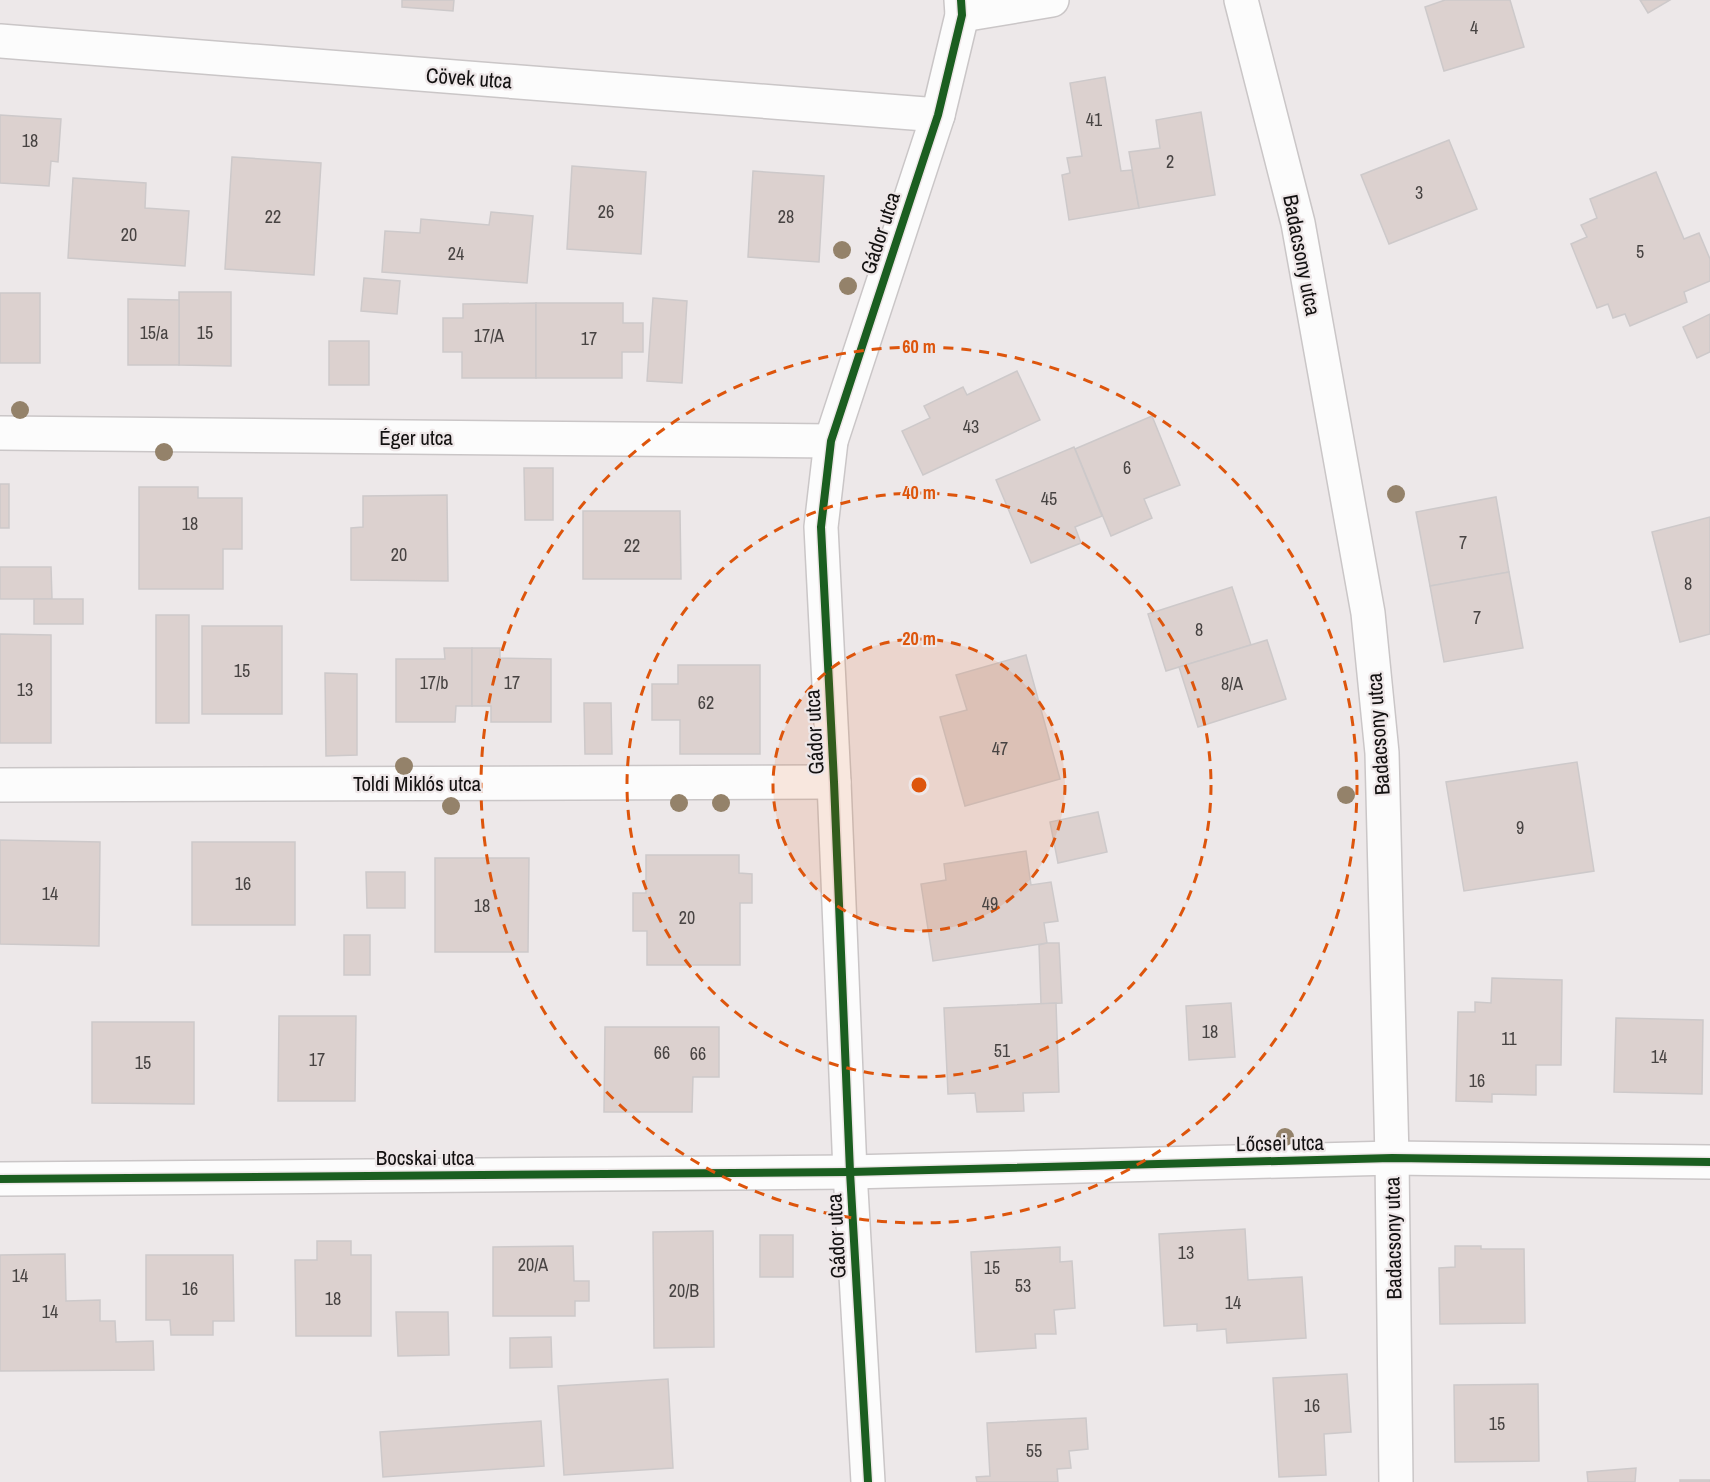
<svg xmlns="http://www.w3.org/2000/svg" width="1710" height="1482" viewBox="0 0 1710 1482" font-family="'Archivo Narrow',sans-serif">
<rect width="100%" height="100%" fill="#ede8e9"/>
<!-- building -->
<g fill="#dcd1cf" stroke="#cdc9ca" stroke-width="1.5">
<path d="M 402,0 L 454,0 L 453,11 L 402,7 Z"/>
<path d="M 1445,0 L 1510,0 L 1524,47 L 1444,71 L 1425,7 Z"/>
<path d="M 1640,0 L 1670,0 L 1648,13 Z"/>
<path d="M 1105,77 L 1121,171 L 1132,170 L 1139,208 L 1069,220 L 1062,175 L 1070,173 L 1067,158 L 1082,156 L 1070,83 Z"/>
<path d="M 1201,112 L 1215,195 L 1139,208 L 1129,152 L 1160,148 L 1156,120 Z"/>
<path d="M 0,115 L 61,119 L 58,162 L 51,161 L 49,186 L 0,183 Z"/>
<path d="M 1449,140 L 1477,209 L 1389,244 L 1361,175 Z"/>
<path d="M 232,157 L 321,163 L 314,275 L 225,269 Z"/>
<path d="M 572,166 L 646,172 L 641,254 L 567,249 Z"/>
<path d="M 753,171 L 824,176 L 819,262 L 748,257 Z"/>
<path d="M 1656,172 L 1684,239 L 1699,233 L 1710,259 L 1710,281 L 1684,292 L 1687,302 L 1630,326 L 1625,314 L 1613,318 L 1608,304 L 1597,308 L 1571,244 L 1587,237 L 1581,225 L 1597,218 L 1590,199 Z"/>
<path d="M 73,178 L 146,183 L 145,208 L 189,211 L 185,266 L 68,258 Z"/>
<path d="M 491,212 L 533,216 L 527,283 L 382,272 L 385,231 L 420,233 L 421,219 L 489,225 Z"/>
<path d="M 364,278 L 400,281 L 397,314 L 361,311 Z"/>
<path d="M 179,292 L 231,292 L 231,366 L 179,365 Z"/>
<rect x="0" y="293" width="40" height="70"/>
<path d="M 653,298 L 687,301 L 682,383 L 647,381 Z"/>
<path d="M 128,299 L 179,300 L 179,365 L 128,365 Z"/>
<path d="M 536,303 L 536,378 L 462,378 L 462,352 L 443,352 L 443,318 L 463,318 L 463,304 Z"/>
<path d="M 536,303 L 623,303 L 623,323 L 643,323 L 643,352 L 622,352 L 622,378 L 536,378 Z"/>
<path d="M 1710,314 L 1710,352 L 1697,358 L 1683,327 Z"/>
<rect x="329" y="341" width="40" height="44"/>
<path d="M 1017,371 L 1040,420 L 923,475 L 902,431 L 930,418 L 924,406 L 963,387 L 967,395 Z"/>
<path d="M 1152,416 L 1180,485 L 1144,499 L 1152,518 L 1111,536 L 1075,449 Z"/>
<path d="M 1074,447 L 1102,516 L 1075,527 L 1081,543 L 1031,563 L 996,480 Z"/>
<path d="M 524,468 L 553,468 L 553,520 L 525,520 Z"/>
<rect x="0" y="484" width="9" height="44"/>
<path d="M 139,487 L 198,487 L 198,498 L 242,498 L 242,549 L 223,549 L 223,589 L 139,589 Z"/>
<path d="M 447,495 L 448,581 L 351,580 L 351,528 L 363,527 L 363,496 Z"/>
<path d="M 1496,497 L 1509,572 L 1430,586 L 1416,512 Z"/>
<path d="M 583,511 L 680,511 L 681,579 L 583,579 Z"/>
<path d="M 1710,517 L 1710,634 L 1680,642 L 1652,532 Z"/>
<path d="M 0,567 L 51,567 L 52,599 L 0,599 Z"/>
<path d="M 1509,572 L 1523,648 L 1444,662 L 1430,586 Z"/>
<path d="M 1232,587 L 1251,645 L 1166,671 L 1148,614 Z"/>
<rect x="34" y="599" width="49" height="25"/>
<rect x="156" y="615" width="33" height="108"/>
<rect x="202" y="626" width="80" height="88"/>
<path d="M 0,634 L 51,635 L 51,743 L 0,743 Z"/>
<path d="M 1267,640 L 1286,699 L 1198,727 L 1179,667 Z"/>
<path d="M 444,648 L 472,648 L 472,706 L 456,706 L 455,722 L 396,722 L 396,659 L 445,659 Z"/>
<path d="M 472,648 L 500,648 L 500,658 L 551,659 L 551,722 L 491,722 L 491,706 L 472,706 Z"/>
<path d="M 1026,655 L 1060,779 L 965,806 L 940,717 L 967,710 L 956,675 Z"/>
<path d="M 678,665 L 760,665 L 760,754 L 680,754 L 680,720 L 652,720 L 652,684 L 678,684 Z"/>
<path d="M 325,673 L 357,674 L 357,755 L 326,756 Z"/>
<path d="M 584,703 L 611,703 L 612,754 L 585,754 Z"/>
<path d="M 1577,762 L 1594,871 L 1464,891 L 1446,782 Z"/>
<path d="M 1098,812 L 1107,852 L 1058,863 L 1050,822 Z"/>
<path d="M 0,840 L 100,842 L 99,946 L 0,944 Z"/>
<rect x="192" y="842" width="103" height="83"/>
<path d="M 1026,851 L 1031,885 L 1051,882 L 1058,921 L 1044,923 L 1047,943 L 933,961 L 921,884 L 946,880 L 944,864 Z"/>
<path d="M 646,855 L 739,855 L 739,873 L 752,874 L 752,903 L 740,903 L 740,965 L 647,965 L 647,931 L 633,931 L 633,893 L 646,893 Z"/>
<path d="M 435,858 L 529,858 L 528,952 L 435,952 Z"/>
<path d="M 366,872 L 405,872 L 405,908 L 367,908 Z"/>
<rect x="344" y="935" width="26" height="40"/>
<path d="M 1047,943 L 1059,943 L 1062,1003 L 1041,1004 L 1039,945 Z"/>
<path d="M 1492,978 L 1562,980 L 1561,1065 L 1536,1065 L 1536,1095 L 1492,1094 L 1492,1102 L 1456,1101 L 1458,1012 L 1475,1012 L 1475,1002 L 1491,1003 Z"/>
<path d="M 1056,1003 L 1059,1092 L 1023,1093 L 1024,1111 L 977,1112 L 975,1093 L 948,1094 L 944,1008 Z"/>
<path d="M 1231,1003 L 1235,1057 L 1189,1060 L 1186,1006 Z"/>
<path d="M 279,1016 L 356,1016 L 355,1101 L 278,1101 Z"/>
<path d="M 1616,1018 L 1703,1020 L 1702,1094 L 1614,1092 Z"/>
<path d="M 92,1022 L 194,1022 L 194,1104 L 92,1103 Z"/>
<path d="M 605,1027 L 719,1027 L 719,1077 L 693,1077 L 692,1112 L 604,1112 Z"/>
<path d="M 1245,1229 L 1248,1280 L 1302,1277 L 1306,1338 L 1227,1343 L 1226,1329 L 1197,1331 L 1197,1324 L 1164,1326 L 1159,1234 Z"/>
<path d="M 713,1231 L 714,1347 L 654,1348 L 653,1232 Z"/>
<rect x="760" y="1235" width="33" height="42"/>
<path d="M 317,1241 L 351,1241 L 351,1255 L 371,1255 L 371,1336 L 296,1336 L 295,1260 L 317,1260 Z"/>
<path d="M 573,1246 L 574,1281 L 589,1281 L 589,1301 L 575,1301 L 575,1316 L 493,1316 L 493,1247 Z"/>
<path d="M 1455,1246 L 1481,1246 L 1481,1249 L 1524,1249 L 1525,1323 L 1440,1324 L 1439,1268 L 1455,1267 Z"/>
<path d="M 1060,1247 L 1060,1262 L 1072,1261 L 1075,1308 L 1054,1310 L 1056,1334 L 1035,1334 L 1036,1348 L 976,1352 L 971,1252 Z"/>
<path d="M 65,1254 L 66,1301 L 100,1300 L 100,1321 L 115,1321 L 116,1342 L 153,1341 L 154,1370 L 0,1371 L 0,1255 Z"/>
<path d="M 146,1255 L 233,1255 L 234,1321 L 213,1321 L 213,1335 L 171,1335 L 170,1320 L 146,1320 Z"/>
<path d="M 396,1312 L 448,1312 L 449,1355 L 398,1356 Z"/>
<path d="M 551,1337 L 552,1367 L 510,1368 L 510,1338 Z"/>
<path d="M 1347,1374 L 1351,1432 L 1324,1434 L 1326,1475 L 1279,1477 L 1273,1378 Z"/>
<path d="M 668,1379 L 673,1468 L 564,1475 L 558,1386 Z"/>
<path d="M 1538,1384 L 1539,1461 L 1455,1462 L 1454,1385 Z"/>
<path d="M 1086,1418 L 1088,1449 L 1069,1451 L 1071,1468 L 1057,1469 L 1058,1482 L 977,1482 L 976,1477 L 990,1476 L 987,1423 Z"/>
<path d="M 541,1421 L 544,1466 L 383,1477 L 380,1432 Z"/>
<path d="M 1636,1468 L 1635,1482 L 1588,1482 L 1587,1472 Z"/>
<rect x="1680" y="1480" width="30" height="2"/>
</g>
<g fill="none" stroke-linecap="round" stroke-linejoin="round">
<!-- minor casing -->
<g stroke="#cac6c7" stroke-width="36">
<g id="minor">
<path d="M 1241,0 L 1298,223 L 1368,613 L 1382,753 L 1392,1158 L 1396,1482"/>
<path d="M 962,15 L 1052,0"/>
<path d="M 0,41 L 938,115"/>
<path d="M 0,433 L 831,441"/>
<path d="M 0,785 L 834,782"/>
<path d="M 0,1179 L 850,1172 L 1392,1158 L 1710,1162"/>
<path d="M 868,1482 L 850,1172 L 834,782 L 821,527 L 831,441 L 938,115 L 962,15 L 961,0"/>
</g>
</g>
<!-- minor -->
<use href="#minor" stroke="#fcfcfc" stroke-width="33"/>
<!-- cycleway casing -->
<g stroke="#eee7e8" stroke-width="11">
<g id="cycleway">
<path d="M 0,1179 L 850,1172 L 1392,1158 L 1710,1162"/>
<path d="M 868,1482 L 850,1172 L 834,782 L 821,527 L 831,441 L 938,115 L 962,15 L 961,0"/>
</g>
</g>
<!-- cycleway -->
<use href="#cycleway" stroke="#1b5e20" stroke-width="8"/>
</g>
<!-- trees -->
<g fill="#94826a">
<circle cx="842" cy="250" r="9"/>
<circle cx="848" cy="286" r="9"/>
<circle cx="20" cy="410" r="9"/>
<circle cx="164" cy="452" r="9"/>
<circle cx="1396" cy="494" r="9"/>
<circle cx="404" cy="766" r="9"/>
<circle cx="1346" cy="795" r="9"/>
<circle cx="679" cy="803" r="9"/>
<circle cx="721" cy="803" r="9"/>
<circle cx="451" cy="806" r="9"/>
<circle cx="1285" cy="1137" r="9"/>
</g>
<!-- distance rings -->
<circle cx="919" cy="785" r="146" fill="#dd550c" fill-opacity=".12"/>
<g fill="none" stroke="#dd550c" stroke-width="3" stroke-dasharray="10 8">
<circle cx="919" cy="785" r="146"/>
<circle cx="919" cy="785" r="292"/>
<circle cx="919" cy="785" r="438"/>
</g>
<g text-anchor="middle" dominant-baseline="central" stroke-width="4.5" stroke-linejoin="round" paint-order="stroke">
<!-- number labels -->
<g font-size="18" fill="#474342">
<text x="1474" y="27">4</text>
<text x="1094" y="119">41</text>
<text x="30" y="140">18</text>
<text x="1170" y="161">2</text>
<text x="1419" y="192">3</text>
<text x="606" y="211">26</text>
<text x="273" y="216">22</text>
<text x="786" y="216">28</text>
<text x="129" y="234">20</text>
<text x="1640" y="251">5</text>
<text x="456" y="253">24</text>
<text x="154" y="332">15/a</text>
<text x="205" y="332">15</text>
<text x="489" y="335">17/A</text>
<text x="589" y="338">17</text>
<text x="971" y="426">43</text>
<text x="1127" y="467">6</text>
<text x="1049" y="498">45</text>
<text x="190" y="523">18</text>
<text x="1463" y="542">7</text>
<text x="632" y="545">22</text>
<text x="399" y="554">20</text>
<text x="1688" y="583">8</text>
<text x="1477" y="617">7</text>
<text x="1199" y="629">8</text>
<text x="242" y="670">15</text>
<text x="434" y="682">17/b</text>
<text x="512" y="682">17</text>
<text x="1232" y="683">8/A</text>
<text x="25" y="689">13</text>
<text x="706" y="702">62</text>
<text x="1000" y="748">47</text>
<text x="1520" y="827">9</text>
<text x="243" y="883">16</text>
<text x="50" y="893">14</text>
<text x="990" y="903">49</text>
<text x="482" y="905">18</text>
<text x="687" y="917">20</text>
<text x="1210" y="1031">18</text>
<text x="1509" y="1038">11</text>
<text x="1002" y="1050">51</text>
<text x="662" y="1052">66</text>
<text x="698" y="1053">66</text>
<text x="1659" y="1056">14</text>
<text x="317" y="1059">17</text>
<text x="143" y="1062">15</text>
<text x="1477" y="1080">16</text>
<text x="1186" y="1252">13</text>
<text x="533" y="1264">20/A</text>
<text x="992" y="1267">15</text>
<text x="20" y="1275">14</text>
<text x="1023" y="1285">53</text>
<text x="190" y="1288">16</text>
<text x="684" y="1290">20/B</text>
<text x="333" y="1298">18</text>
<text x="1233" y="1302">14</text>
<text x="50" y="1311">14</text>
<text x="1312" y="1405">16</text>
<text x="1497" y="1423">15</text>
<text x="1034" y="1450">55</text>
</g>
<!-- street labels -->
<g font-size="21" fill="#131111" stroke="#eee7e8">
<text transform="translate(469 78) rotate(4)">Cövek utca</text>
<text transform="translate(880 233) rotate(-72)">Gádor utca</text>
<text transform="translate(1302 255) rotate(79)">Badacsony utca</text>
<text x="416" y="437">Éger utca</text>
<text transform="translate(814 732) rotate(-93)">Gádor utca</text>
<text transform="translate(1378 734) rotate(-94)">Badacsony utca</text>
<text x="417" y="783">Toldi Miklós utca</text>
<text transform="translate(1280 1143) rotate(-1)">Lőcsei utca</text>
<text x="425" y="1157">Bocskai utca</text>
<text transform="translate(836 1236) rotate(-93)">Gádor utca</text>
<text transform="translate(1393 1238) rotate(-91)">Badacsony utca</text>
</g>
</g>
<circle cx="919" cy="785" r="9" fill="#dd550c" stroke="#eee7e8" stroke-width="3"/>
<g font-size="18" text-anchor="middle" font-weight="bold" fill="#dd550c" stroke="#eee7e8" stroke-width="4.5" stroke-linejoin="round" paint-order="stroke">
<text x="919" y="353">60 m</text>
<text x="919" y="499">40 m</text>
<text x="919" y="645">20 m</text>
</g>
</svg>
